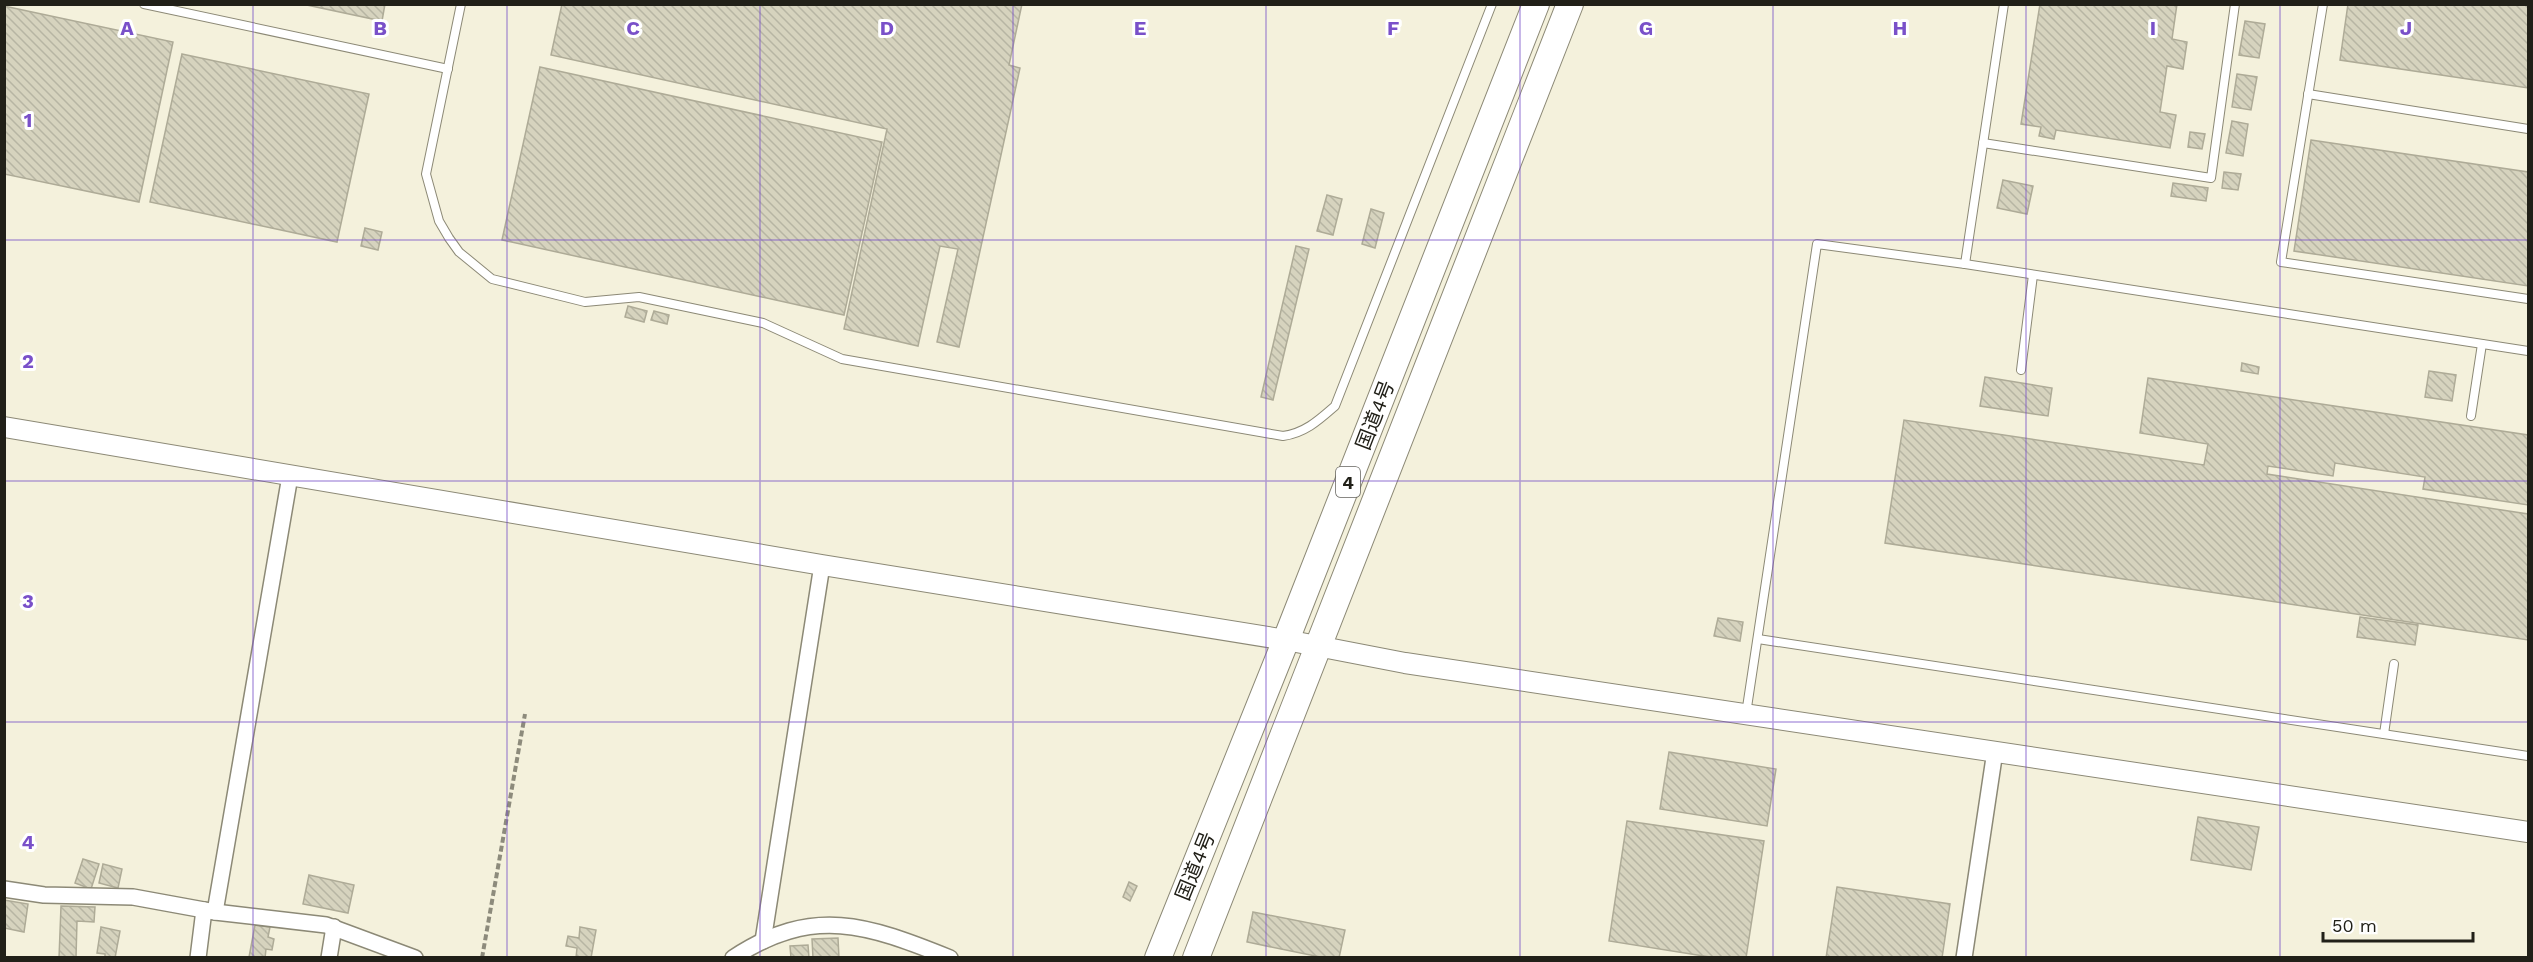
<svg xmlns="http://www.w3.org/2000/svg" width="2533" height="962" viewBox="0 0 2533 962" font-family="'Work Sans','Noto Sans JP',sans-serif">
<defs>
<pattern id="building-back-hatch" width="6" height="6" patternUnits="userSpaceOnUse" patternTransform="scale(1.5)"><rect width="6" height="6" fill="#d6d3be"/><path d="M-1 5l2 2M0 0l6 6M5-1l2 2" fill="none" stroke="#b7b5a3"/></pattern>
</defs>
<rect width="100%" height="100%" fill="#f4f1dc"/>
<!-- building -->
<g fill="url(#building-back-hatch)" stroke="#aeab97" stroke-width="1.5">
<path d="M 302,4 L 385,4 L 382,21 Z"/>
<path d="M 562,4 L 1022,4 L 1009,65 L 1020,68 L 959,347 L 937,342 L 958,249 L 940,246 L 918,346 L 844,329 L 887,129 L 551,55 Z"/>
<path d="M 2040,4 L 2177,4 L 2172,39 L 2187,42 L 2183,69 L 2167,66 L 2160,112 L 2176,115 L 2170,148 L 2056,130 L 2054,139 L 2039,136 L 2041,127 L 2021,124 Z"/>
<path d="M 2348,4 L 2528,4 L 2528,88 L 2340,60 Z"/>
<path d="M 4,6 L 173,42 L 139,202 L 4,174 Z"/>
<path d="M 2245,21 L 2265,24 L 2259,58 L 2239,55 Z"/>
<path d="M 182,54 L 369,94 L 337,242 L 150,202 Z"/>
<path d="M 540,67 L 882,142 L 844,315 L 502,240 Z"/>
<path d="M 2237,74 L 2257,77 L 2251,110 L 2232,107 Z"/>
<path d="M 2232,121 L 2248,124 L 2243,156 L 2226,153 Z"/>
<path d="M 2190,132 L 2205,134 L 2202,149 L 2188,147 Z"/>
<path d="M 2311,140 L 2528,172 L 2528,286 L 2294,251 Z"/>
<path d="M 2224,172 L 2241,174 L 2238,190 L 2222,188 Z"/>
<path d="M 2003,180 L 2033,186 L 2027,214 L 1997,208 Z"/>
<path d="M 2173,183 L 2208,188 L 2206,201 L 2171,196 Z"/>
<path d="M 1327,195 L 1342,199 L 1333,235 L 1317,231 Z"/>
<path d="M 1371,209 L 1384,213 L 1375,248 L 1362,244 Z"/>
<path d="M 365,228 L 382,232 L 378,250 L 361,246 Z"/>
<path d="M 1296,246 L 1309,249 L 1273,400 L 1261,397 Z"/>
<path d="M 628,306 L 647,311 L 644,322 L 625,317 Z"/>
<path d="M 654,311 L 669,315 L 667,324 L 651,320 Z"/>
<path d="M 2242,363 L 2259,367 L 2258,374 L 2241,371 Z"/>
<path d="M 2429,371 L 2456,375 L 2452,401 L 2425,397 Z"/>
<path d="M 1985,377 L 2052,388 L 2048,416 L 1980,406 Z"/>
<path d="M 2148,378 L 2528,435 L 2528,505 L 2423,489 L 2425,477 L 2335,463 L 2333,476 L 2268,466 L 2267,474 L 2528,514 L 2528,640 L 1885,543 L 1904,420 L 2204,465 L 2208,444 L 2140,433 Z"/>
<path d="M 2360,617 L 2418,625 L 2415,645 L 2357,637 Z"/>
<path d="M 1718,618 L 1743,622 L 1740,641 L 1714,636 Z"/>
<path d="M 1669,752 L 1776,769 L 1767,826 L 1660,809 Z"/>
<path d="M 2198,817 L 2259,827 L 2251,870 L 2191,860 Z"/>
<path d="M 1627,821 L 1764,841 L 1746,958 L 1716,958 L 1609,941 Z"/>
<path d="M 83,859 L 99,864 L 91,889 L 75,883 Z"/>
<path d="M 103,864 L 122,869 L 118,888 L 99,883 Z"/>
<path d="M 309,875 L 354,885 L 348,913 L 303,904 Z"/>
<path d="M 1129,882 L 1137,886 L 1130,901 L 1123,897 Z"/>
<path d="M 1837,887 L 1950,904 L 1942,958 L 1826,958 Z"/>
<path d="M 4,900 L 28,904 L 24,932 L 4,928 Z"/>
<path d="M 61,906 L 95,907 L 94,922 L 77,921 L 76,958 L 59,958 Z"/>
<path d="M 1253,912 L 1345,930 L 1339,958 L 1325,958 L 1247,942 Z"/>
<path d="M 255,925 L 270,927 L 268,937 L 274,939 L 272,950 L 266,949 L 265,958 L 249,957 Z"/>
<path d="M 101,927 L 120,931 L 115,958 L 105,958 L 105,954 L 97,953 Z"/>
<path d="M 580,927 L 596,930 L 591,958 L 576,958 L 577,948 L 566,946 L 568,936 L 579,938 Z"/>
<path d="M 838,938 L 839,958 L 813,958 L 812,939 Z"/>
<path d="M 808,945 L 809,958 L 791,958 L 790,946 Z"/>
</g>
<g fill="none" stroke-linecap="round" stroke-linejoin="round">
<!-- service casing -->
<g stroke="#8c8976" stroke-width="10">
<g id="service">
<path d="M 144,4 L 448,69"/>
<path d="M 461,4 L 426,174 L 439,221 L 449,238 L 459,252 L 492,279 L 585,302 L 639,297 L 763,323 L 842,359 L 1283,436 C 1305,433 1319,420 1335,406 L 1492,4"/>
<path d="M 2323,4 L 2281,262 L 2528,299"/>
<path d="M 2308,94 L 2528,129"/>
<path d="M 1983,143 L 2211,178 L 2235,4"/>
<path d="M 1965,264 L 2004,4"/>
<path d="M 2021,370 L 2033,275"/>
<path d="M 2471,416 L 2482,344"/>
<path d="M 1758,639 L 2528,756"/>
<path d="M 1746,714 L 1817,244 L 1965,264 L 2528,351"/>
<path d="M 2384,734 L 2394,664"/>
</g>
</g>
<!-- minor casing -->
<g stroke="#8c8976" stroke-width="18">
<g id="minor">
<path d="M 4,889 L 44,895 L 133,897 L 215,912 L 326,925 L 415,958"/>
<path d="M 215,912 L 290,476"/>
<path d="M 763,941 L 822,565"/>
<path d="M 198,958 L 204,910"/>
<path d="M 329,958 L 334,927"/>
<path d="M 733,958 C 813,905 868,925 950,958"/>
<path d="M 1964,958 L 1995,751"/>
</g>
</g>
<!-- tertiary casing -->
<g stroke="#8c8976" stroke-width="22">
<path id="tertiary" d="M 4,427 L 822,565 L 1286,640 L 1405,663 L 2528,832"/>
</g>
<!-- trunk casing -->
<g stroke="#8c8976" stroke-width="28">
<g id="trunk">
<path d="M 1158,958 L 1286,640 L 1536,4"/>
<path d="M 1196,958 L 1570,4"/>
</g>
</g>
<!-- path -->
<path stroke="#8d8b7c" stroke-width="4" stroke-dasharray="6 3" stroke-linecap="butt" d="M 482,958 L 525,714"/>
<!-- service -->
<use href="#service" stroke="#fff" stroke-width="8"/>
<!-- minor -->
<use href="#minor" stroke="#fff" stroke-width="15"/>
<!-- tertiary -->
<use href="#tertiary" stroke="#fff" stroke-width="20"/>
<!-- trunk -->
<use href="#trunk" stroke="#fff" stroke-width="26"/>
</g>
<!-- grid -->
<path fill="none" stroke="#7950c9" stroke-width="1.5" stroke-opacity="0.55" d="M 253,4 L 253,958M 507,4 L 507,958M 760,4 L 760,958M 1013,4 L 1013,958M 1266,4 L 1266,958M 1520,4 L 1520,958M 1773,4 L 1773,958M 2026,4 L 2026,958M 2280,4 L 2280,958M 4,240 L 2528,240M 4,481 L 2528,481M 4,722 L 2528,722"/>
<g text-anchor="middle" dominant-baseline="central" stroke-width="6" stroke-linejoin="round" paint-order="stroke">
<!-- shield labels -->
<rect fill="#fff" stroke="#64635d" stroke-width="1.5" x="1336" y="467" width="24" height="30" rx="4.5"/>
<g font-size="18" font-weight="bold" fill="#212018">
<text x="1348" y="482">4</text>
</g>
<!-- street labels -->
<g font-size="20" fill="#212018" stroke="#fff">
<text transform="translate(1375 415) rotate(-69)">国道4号</text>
<text transform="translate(1195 866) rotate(-68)">国道4号</text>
</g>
</g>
<g font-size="20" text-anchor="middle" font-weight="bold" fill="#7950c9" stroke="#fff" stroke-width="6" stroke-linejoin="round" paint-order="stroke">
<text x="127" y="35">A</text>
<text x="380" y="35">B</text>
<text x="633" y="35">C</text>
<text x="887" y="35">D</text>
<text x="1140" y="35">E</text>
<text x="1393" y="35">F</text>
<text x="1646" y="35">G</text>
<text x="1900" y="35">H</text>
<text x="2153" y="35">I</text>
<text x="2406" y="35">J</text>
<text x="28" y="127">1</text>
<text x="28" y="368">2</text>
<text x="28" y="608">3</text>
<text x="28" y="849">4</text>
</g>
<!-- border -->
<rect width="2533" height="962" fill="none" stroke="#212018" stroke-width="12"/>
<!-- scale -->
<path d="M2323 932v9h150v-9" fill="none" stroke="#212018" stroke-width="3"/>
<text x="2332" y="932" font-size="18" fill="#212018" stroke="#ffffff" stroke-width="4.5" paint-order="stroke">50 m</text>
</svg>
